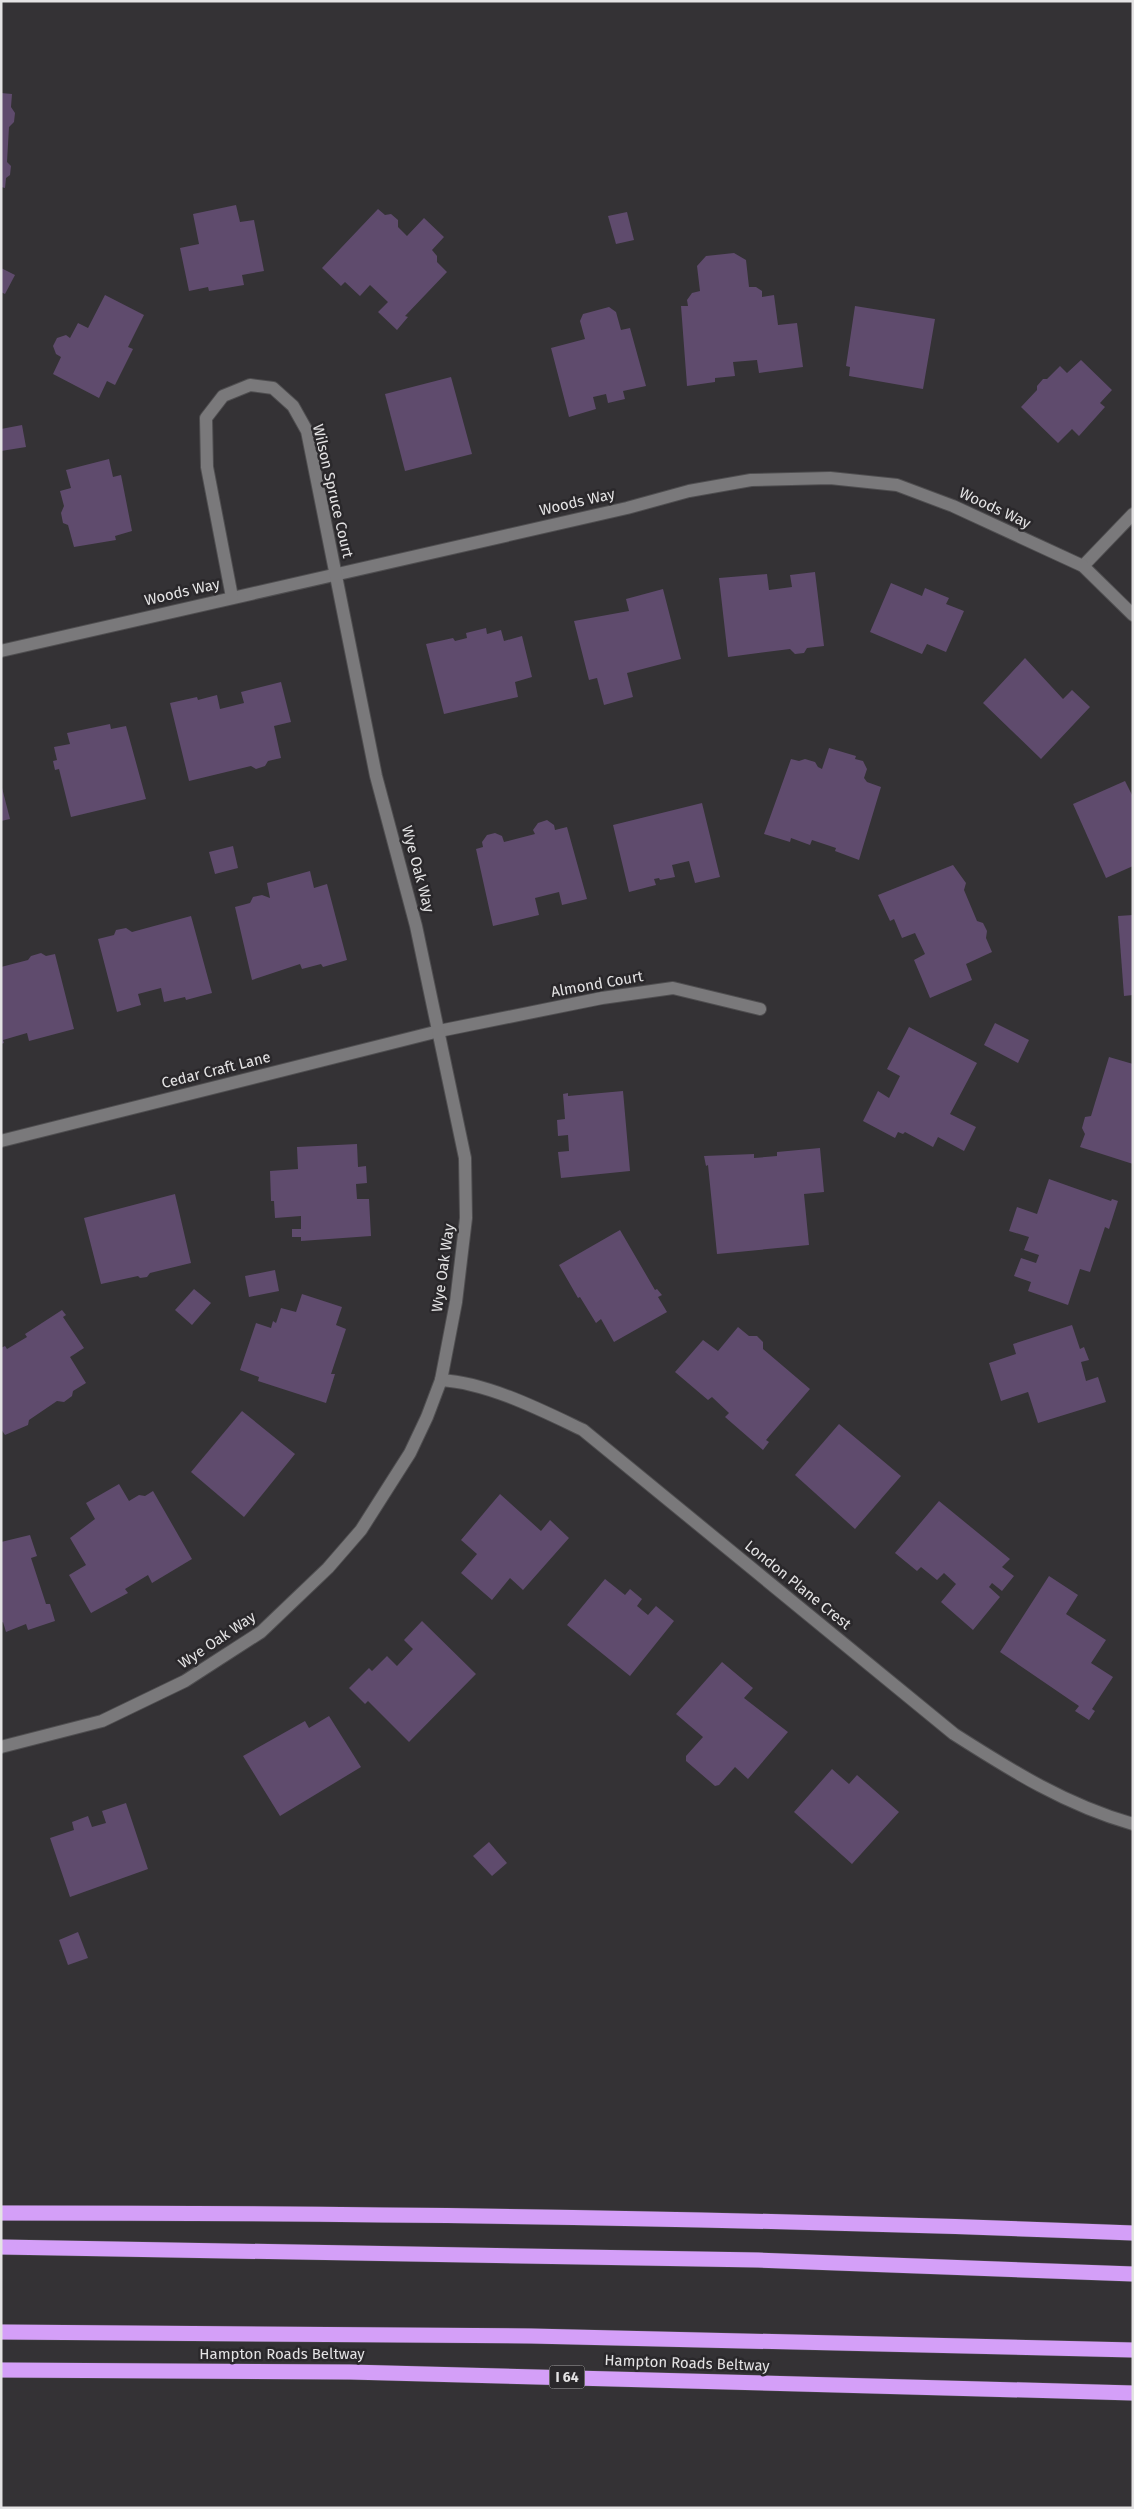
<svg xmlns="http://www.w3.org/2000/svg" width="1134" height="2509" viewBox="0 0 1134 2509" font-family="'Fira Sans',sans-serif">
<rect width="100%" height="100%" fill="#343235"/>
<!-- building -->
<g fill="#5f4b6d">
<path d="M 1,93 L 12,94 L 11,107 L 15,113 L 14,122 L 9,127 L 7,162 L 11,166 L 10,175 L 6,178 L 5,188 L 1,187 Z"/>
<path d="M 236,205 L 240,222 L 254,220 L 264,271 L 242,275 L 244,285 L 209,291 L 208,287 L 189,291 L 180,248 L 199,244 L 193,214 Z"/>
<path d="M 378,209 L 385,215 L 391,214 L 398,220 L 398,227 L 407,236 L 424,218 L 444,237 L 432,250 L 437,256 L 437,262 L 447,272 L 405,316 L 408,317 L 397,330 L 378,312 L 388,302 L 370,285 L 360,296 L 345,282 L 341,286 L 322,268 Z"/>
<path d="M 627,212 L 634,240 L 616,244 L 608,216 Z"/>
<path d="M 734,253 L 746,260 L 749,287 L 756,287 L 762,291 L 762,297 L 774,295 L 778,325 L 797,323 L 803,367 L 759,373 L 757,360 L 733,362 L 735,376 L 715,378 L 715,382 L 687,386 L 681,306 L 688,306 L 687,300 L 692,293 L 700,291 L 697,266 L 706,256 Z"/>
<path d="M 1,268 L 15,275 L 5,294 L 1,292 Z"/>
<path d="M 105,295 L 144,315 L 128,347 L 133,349 L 115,385 L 107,381 L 99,398 L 53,374 L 61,357 L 56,354 L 53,346 L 57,338 L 66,335 L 70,338 L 78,323 L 88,328 Z"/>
<path d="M 855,306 L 935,319 L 923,389 L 849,376 L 850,367 L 846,366 Z"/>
<path d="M 609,307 L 616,312 L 621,330 L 630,328 L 646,386 L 623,391 L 625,399 L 608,403 L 606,394 L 593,397 L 596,409 L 569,417 L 551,348 L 585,339 L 580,321 L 583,314 Z"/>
<path d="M 1081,360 L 1112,390 L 1100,403 L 1105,407 L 1079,436 L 1072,429 L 1058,443 L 1021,407 L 1037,390 L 1037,386 L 1043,379 L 1047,379 L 1060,366 L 1067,373 Z"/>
<path d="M 451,377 L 472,454 L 405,471 L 385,394 Z"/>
<path d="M 22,425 L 26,447 L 1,451 L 1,429 Z"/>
<path d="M 109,459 L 113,477 L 121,475 L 132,531 L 115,536 L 116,540 L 74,547 L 68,525 L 63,523 L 61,513 L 64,506 L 60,491 L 71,488 L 66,470 Z"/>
<path d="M 815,572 L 824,646 L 807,648 L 804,653 L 795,654 L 790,649 L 728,657 L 719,578 L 767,574 L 769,590 L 792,587 L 790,575 Z"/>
<path d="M 891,583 L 922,596 L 925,588 L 949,598 L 946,604 L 964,611 L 946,652 L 927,644 L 922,654 L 870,632 Z"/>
<path d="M 663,589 L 681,659 L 627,673 L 633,697 L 604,705 L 597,678 L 589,680 L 574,621 L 629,611 L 626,599 Z"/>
<path d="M 486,628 L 487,634 L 501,630 L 504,641 L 522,636 L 532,677 L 515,682 L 518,697 L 444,714 L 426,644 L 453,638 L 455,641 L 467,638 L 466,633 Z"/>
<path d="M 1025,658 L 1063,699 L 1072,690 L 1090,707 L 1041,759 L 983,703 Z"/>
<path d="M 281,682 L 291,722 L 274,726 L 281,758 L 268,761 L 265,766 L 256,769 L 251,766 L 189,781 L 170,703 L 197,697 L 198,700 L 217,695 L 220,709 L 244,703 L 241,692 Z"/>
<path d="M 110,724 L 111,729 L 126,726 L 146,799 L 71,817 L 59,769 L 55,770 L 53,761 L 57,760 L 54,747 L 70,744 L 67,733 Z"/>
<path d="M 829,748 L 856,756 L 855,759 L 863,761 L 867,769 L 864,778 L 867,782 L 881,787 L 859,860 L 835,851 L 836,848 L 812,840 L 810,845 L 791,838 L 790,842 L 764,834 L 791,759 L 799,761 L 805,759 L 815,762 L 818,767 L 822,769 Z"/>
<path d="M 1125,781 L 1133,797 L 1133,866 L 1106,878 L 1073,804 Z"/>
<path d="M 1,784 L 10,819 L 1,821 Z"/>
<path d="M 702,803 L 720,877 L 695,883 L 689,861 L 672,865 L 675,877 L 660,880 L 659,878 L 654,879 L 656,885 L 629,892 L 613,825 Z"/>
<path d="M 547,820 L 554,825 L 555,830 L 567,827 L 587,899 L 562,905 L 559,892 L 535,898 L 539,915 L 493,926 L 476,849 L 483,847 L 482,842 L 487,835 L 495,833 L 502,836 L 504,842 L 535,834 L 533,830 L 538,823 Z"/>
<path d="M 233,846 L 238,868 L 215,874 L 209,852 Z"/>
<path d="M 953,865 L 966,883 L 964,890 L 977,921 L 983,923 L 987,931 L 986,938 L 992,952 L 966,964 L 972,980 L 930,998 L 914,960 L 925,954 L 915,933 L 902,938 L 894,919 L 890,921 L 878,895 Z"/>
<path d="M 310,871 L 314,888 L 327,884 L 347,960 L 323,967 L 321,964 L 302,969 L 300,964 L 252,980 L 235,907 L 250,903 L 253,897 L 262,895 L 270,898 L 267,883 Z"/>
<path d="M 1133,915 L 1133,995 L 1124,996 L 1118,916 Z"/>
<path d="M 191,916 L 212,993 L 186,1000 L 185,997 L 164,1002 L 161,988 L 138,994 L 141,1005 L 117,1012 L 98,939 L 114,935 L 116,930 L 126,928 L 132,932 Z"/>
<path d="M 41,953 L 46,956 L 55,954 L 74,1029 L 29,1041 L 27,1033 L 3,1040 L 4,1043 L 1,1044 L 1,967 L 28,960 L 31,956 Z"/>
<path d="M 995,1023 L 1029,1040 L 1018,1063 L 984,1045 Z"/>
<path d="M 909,1027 L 977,1063 L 950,1114 L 976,1127 L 964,1151 L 938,1137 L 933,1147 L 905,1132 L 903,1134 L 898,1132 L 895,1138 L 863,1121 L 878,1091 L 889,1098 L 900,1076 L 887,1069 Z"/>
<path d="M 1109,1057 L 1133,1064 L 1133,1164 L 1080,1147 L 1085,1134 L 1082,1128 L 1085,1117 L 1091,1116 Z"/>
<path d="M 623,1091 L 630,1171 L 561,1178 L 558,1152 L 569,1151 L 568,1135 L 558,1136 L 557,1120 L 565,1119 L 563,1094 L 568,1093 L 568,1096 Z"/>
<path d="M 357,1144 L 358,1167 L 366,1166 L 367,1183 L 356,1184 L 357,1199 L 369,1199 L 371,1236 L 301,1241 L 301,1237 L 292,1237 L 292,1229 L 301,1229 L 301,1216 L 275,1218 L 274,1201 L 271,1201 L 270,1171 L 298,1169 L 297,1147 Z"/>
<path d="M 820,1148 L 824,1192 L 804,1194 L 809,1245 L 717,1254 L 708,1165 L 706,1166 L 704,1156 L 754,1154 L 754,1158 L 777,1156 L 777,1152 Z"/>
<path d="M 1049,1179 L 1111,1201 L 1112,1199 L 1118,1201 L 1109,1229 L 1105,1227 L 1090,1272 L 1080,1269 L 1068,1305 L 1028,1291 L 1031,1282 L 1014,1276 L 1021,1258 L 1036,1263 L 1039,1255 L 1024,1250 L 1029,1237 L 1009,1231 L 1017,1207 L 1037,1214 Z"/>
<path d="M 175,1194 L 191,1263 L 150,1273 L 147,1277 L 140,1278 L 138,1276 L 101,1284 L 84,1218 Z"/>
<path d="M 620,1230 L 655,1290 L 657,1289 L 662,1295 L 658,1297 L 667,1312 L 614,1342 L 601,1319 L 596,1323 L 580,1297 L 578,1298 L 559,1265 Z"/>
<path d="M 275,1270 L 279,1291 L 249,1297 L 245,1276 Z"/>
<path d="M 194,1289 L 211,1303 L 192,1325 L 175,1310 Z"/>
<path d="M 302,1294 L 342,1307 L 336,1325 L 346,1329 L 331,1374 L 335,1374 L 326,1403 L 258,1381 L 259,1377 L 240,1370 L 256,1323 L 271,1328 L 273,1321 L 276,1323 L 281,1308 L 296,1312 Z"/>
<path d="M 62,1310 L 66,1315 L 63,1317 L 84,1348 L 70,1357 L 86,1383 L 73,1391 L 72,1396 L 64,1402 L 57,1401 L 29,1420 L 28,1425 L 5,1435 L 1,1429 L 1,1348 L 5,1346 L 7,1349 L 27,1337 L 25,1334 Z"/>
<path d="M 1072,1325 L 1080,1349 L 1084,1347 L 1089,1360 L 1081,1362 L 1086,1381 L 1098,1377 L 1106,1402 L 1038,1423 L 1028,1392 L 1001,1401 L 989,1363 L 1016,1354 L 1013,1344 Z"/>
<path d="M 738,1327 L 749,1336 L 757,1336 L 763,1342 L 763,1349 L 810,1389 L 766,1440 L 769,1442 L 763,1450 L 725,1417 L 729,1413 L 712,1397 L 708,1400 L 675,1372 L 703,1340 L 718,1351 Z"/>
<path d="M 242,1411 L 295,1454 L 244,1517 L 191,1472 Z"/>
<path d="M 839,1424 L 901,1476 L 855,1529 L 795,1475 Z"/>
<path d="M 119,1484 L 129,1501 L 139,1495 L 145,1496 L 153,1491 L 192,1559 L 152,1583 L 148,1575 L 125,1589 L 128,1593 L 91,1613 L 69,1575 L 86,1565 L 70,1538 L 95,1519 L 86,1503 Z"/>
<path d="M 500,1494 L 541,1531 L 550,1520 L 569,1538 L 523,1590 L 510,1578 L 492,1600 L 461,1573 L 477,1554 L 461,1540 Z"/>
<path d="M 939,1501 L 1010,1559 L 1002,1567 L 1014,1576 L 1002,1591 L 992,1583 L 989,1587 L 1000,1597 L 973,1630 L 941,1602 L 956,1584 L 944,1573 L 937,1580 L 921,1567 L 917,1571 L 895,1553 Z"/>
<path d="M 30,1535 L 37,1556 L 31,1558 L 46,1604 L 50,1604 L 55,1621 L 28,1630 L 26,1624 L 6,1632 L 3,1622 L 1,1623 L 1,1542 Z"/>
<path d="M 1049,1576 L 1078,1595 L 1066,1614 L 1106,1640 L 1091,1663 L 1113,1677 L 1092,1709 L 1095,1711 L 1089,1720 L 1075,1711 L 1079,1706 L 1000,1652 Z"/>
<path d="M 605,1579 L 625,1595 L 630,1589 L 642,1599 L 637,1606 L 648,1615 L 656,1606 L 674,1621 L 630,1676 L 567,1625 Z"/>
<path d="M 422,1621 L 476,1674 L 409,1742 L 368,1701 L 365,1704 L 349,1688 L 369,1668 L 372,1671 L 387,1656 L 397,1666 L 413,1649 L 404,1640 Z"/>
<path d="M 722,1662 L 753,1688 L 744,1698 L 788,1732 L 748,1779 L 735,1767 L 719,1785 L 715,1786 L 686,1761 L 686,1756 L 703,1737 L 676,1714 Z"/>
<path d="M 329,1716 L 361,1767 L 280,1816 L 243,1756 L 305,1721 L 309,1728 Z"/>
<path d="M 832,1769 L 849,1784 L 857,1775 L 899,1812 L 852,1864 L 794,1812 Z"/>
<path d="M 126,1803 L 148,1869 L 70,1897 L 50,1838 L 74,1830 L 72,1822 L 88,1816 L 92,1827 L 106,1823 L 102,1811 Z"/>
<path d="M 489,1842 L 507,1863 L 492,1876 L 473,1856 Z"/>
<path d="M 78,1932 L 88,1958 L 68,1965 L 59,1940 Z"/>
</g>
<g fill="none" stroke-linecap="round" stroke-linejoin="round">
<!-- street casing -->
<g stroke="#4f4e50" stroke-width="14">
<g id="street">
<path d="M 1083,566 L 1133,514"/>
<path d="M 1,651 L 627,508 L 689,491 L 751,480 L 830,478 L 897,485 L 953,506 L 1083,566 L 1133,615"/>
<path d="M 1,1141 L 439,1031 L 602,998 L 673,988 L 760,1009"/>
<path d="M 441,1380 C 488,1383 541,1410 583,1430 L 954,1734 C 1012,1771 1066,1805 1133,1824"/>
<path d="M 1,1747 L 102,1721 L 185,1681 L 261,1632 L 328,1568 L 361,1530 L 410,1453 L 427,1417 L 441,1380 L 456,1302 L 466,1218 L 465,1158 L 416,926 L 376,776 L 307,431 L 293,406 L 273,388 L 250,385 L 223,396 L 206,418 L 207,467 L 232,597"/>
</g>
</g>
<!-- highway casing -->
<g stroke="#4f4e50" stroke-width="16">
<g id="highway">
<path d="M 1,2213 C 378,2213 756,2218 1133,2233"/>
<path d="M 1,2247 L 758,2260 L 1133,2274"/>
<path d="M 1,2332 L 531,2336 L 1133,2350"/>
<path d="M 1,2370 L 350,2372 L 1133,2393"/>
</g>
</g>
<!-- street -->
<use href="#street" stroke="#7a797b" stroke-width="12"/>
<!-- highway -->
<use href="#highway" stroke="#d49ff8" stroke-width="15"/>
</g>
<g text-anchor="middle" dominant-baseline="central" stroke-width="5" stroke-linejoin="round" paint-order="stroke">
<!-- shield labels -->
<rect fill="#2a282b" stroke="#acabac" stroke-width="1" x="549.5" y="2365.5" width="35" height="23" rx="4"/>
<g font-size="14" font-weight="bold" fill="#e4e3e4">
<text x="567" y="2377">I 64</text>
</g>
<!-- street labels -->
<g font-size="15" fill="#e4e3e4" stroke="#2a282b">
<text transform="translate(333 491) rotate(77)">Wilson Spruce Court</text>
<text transform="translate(577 502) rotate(-13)">Woods Way</text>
<text transform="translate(995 508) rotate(25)">Woods Way</text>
<text transform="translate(182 592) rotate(-13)">Woods Way</text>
<text transform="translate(418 869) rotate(75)">Wye Oak Way</text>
<text transform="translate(597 984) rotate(-10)">Almond Court</text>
<text transform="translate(216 1070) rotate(-14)">Cedar Craft Lane</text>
<text transform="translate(443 1268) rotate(-82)">Wye Oak Way</text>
<text transform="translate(798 1585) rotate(39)">London Plane Crest</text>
<text transform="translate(217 1640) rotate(-34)">Wye Oak Way</text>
<text x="282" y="2354">Hampton Roads Beltway</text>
<text transform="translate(687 2363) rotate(2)">Hampton Roads Beltway</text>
</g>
</g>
<!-- border -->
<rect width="1134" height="2509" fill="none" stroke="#e4e3e4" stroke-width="5"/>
</svg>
